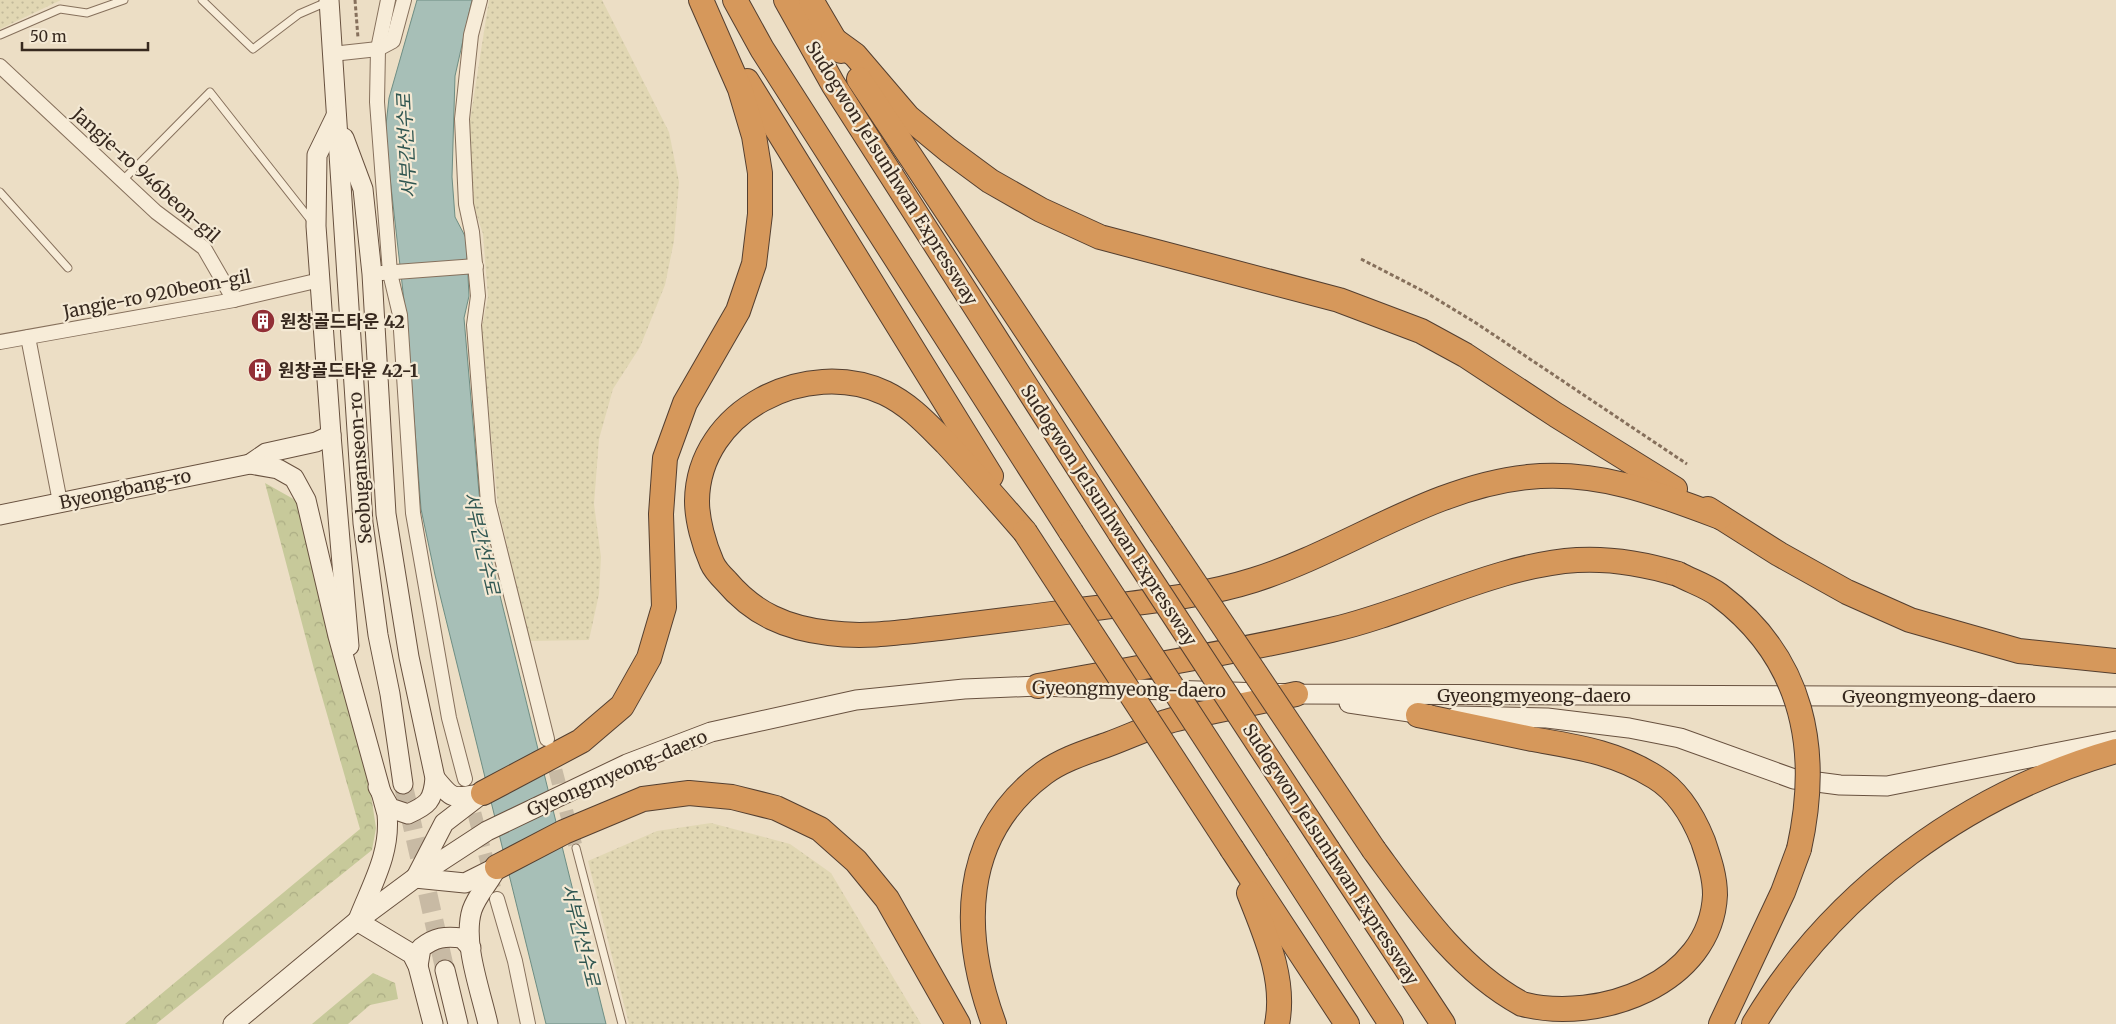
<svg xmlns="http://www.w3.org/2000/svg" width="2116" height="1024" viewBox="0 0 2116 1024" font-family="Merriweather,'Noto Sans KR',serif">
<defs>
<pattern id="farmland-dots" width="8" height="8" patternUnits="userSpaceOnUse" patternTransform="scale(1.25)"><rect width="8" height="8" fill="#e1d7b3"/><path d="M2 2h.1M6 6h.1" fill="none" stroke="#c2b99a" stroke-width="1.8" stroke-linecap="round"/></pattern>
<pattern id="park-crowns" width="20" height="18" patternUnits="userSpaceOnUse" patternTransform="scale(1.25)"><rect width="20" height="18" fill="#c7c99a"/><path d="M2 6a3 3 0 1 1 6 0M12 15a3 3 0 1 1 6 0" fill="none" stroke="#acad84"/></pattern>
</defs>
<rect width="100%" height="100%" fill="#ecdec5"/>
<!-- farmland -->
<g fill="url(#farmland-dots)">
<path d="M 0,0 L 61,0 L 0,29 Z"/>
<path d="M 489,0 L 602,0 L 669,132 L 679,182 L 674,241 L 665,285 L 640,347 L 613,389 L 599,439 L 594,504 L 601,557 L 599,594 L 589,640 L 530,641 L 498,507 L 481,331 L 488,297 L 483,234 L 473,204 L 469,127 Z"/>
<path d="M 711,823 L 790,844 L 831,873 L 921,1024 L 629,1024 L 588,861 L 657,831 Z"/>
</g>
<!-- park -->
<g fill="url(#park-crowns)">
<path d="M 265,483 L 297,501 L 370,788 L 376,828 L 372,850 L 156,1024 L 125,1024 L 360,829 L 314,669 Z"/>
<path d="M 373,973 L 395,983 L 398,999 L 370,1005 L 348,1024 L 312,1024 Z"/>
</g>
<!-- water -->
<path fill="#a7bfb7" stroke="#6e8d83" d="M 417,0 L 472,0 L 455,76 L 452,177 L 455,217 L 466,238 L 469,296 L 464,318 L 479,493 L 486,539 L 606,1024 L 546,1024 L 435,575 L 421,509 L 407,327 L 385,134 L 389,98 Z"/>
<g fill="none" stroke-linecap="round" stroke-linejoin="round">
<!-- street-tunnel -->
<g stroke="#c8baa4" stroke-width="14" stroke-dasharray="14 7" stroke-linecap="butt">
<path d="M 550,750 L 576,848"/>
<path d="M 469,793 L 497,899"/>
</g>
<!-- secondary-tunnel -->
<path stroke="#c8baa4" stroke-width="19" stroke-dasharray="19 9" stroke-linecap="butt" d="M 403,784 L 445,970"/>
<!-- lane casing -->
<g stroke="#86705c" stroke-width="9">
<g id="lane">
<path d="M 202,0 L 253,49 L 299,14 L 329,1"/>
<path d="M 0,35 L 60,9 L 87,13 L 124,0"/>
<path d="M 122,181 L 210,92 L 313,223"/>
<path d="M 0,192 L 68,268"/>
<path d="M 576,848 L 622,1024"/>
</g>
</g>
<!-- street casing -->
<g stroke="#86705c" stroke-width="16">
<g id="street">
<path d="M 388,0 L 378,49 L 377,102 L 390,273 L 400,315 L 413,513 L 449,718 L 465,779"/>
<path d="M 480,0 L 471,35 L 462,119 L 466,204 L 472,232 L 478,296 L 474,325 L 488,503 L 547,739"/>
<path d="M 332,54 L 378,49 L 393,41 L 404,0"/>
<path d="M 0,66 L 156,212 L 204,248 L 234,300"/>
<path d="M 382,273 L 476,266"/>
<path d="M 28,337 L 60,502"/>
<path d="M 0,342 L 234,300 L 320,280"/>
<path d="M 497,899 L 515,961 L 528,1024"/>
</g>
</g>
<!-- secondary casing -->
<g stroke="#68513f" stroke-width="21">
<g id="secondary">
<path d="M 329,0 L 363,523 L 378,635 L 390,694 L 403,784"/>
<path d="M 336,116 L 317,155 L 316,226 L 331,435 L 349,646"/>
<path d="M 344,138 L 363,189 L 372,274 L 386,514 L 409,657 L 435,778 C 433,801 428,805 408,814 L 390,808 L 378,787"/>
<path d="M 250,464 L 266,453 L 316,442 L 331,435"/>
<path d="M 0,515 L 250,464 L 278,469 L 294,478 L 306,500 L 338,636 L 387,814 C 391,853 372,884 358,920"/>
<path d="M 1349,703 L 1430,715"/>
<path d="M 1457,716 L 1547,718 L 1629,728 L 1680,738 L 1794,779 L 1840,785 L 1887,786 L 2116,741"/>
<path d="M 435,778 C 452,799 452,799 479,794"/>
<path d="M 416,877 L 444,823 L 483,793"/>
<path d="M 415,878 L 465,883 L 497,867"/>
<path d="M 357,921 L 412,954 L 418,966 L 433,1024"/>
<path d="M 418,966 L 421,948 C 435,937 445,936 462,938 L 471,948"/>
<path d="M 445,970 L 458,1024"/>
<path d="M 233,1024 L 357,921 L 415,878 L 487,831 L 627,764 L 711,732 L 856,700 L 964,689 L 1038,686 L 1296,694 L 2116,697"/>
<path d="M 488,1024 C 481,992 462,942 472,910 C 477,895 490,882 497,867"/>
</g>
</g>
<!-- highway casing -->
<g stroke="#543f30" stroke-width="26">
<g id="highway">
<path d="M 735,0 L 762,49 L 1071,532"/>
<path d="M 786,0 L 833,84 L 1120,533"/>
<path d="M 811,0 L 841,51"/>
<path d="M 833,39 L 855,55 L 908,117 L 948,150 L 990,181 L 1041,210 L 1100,237 L 1339,300 L 1421,331 L 1465,355 L 1556,415 L 1675,489"/>
<path d="M 859,79 L 1161,533"/>
<path d="M 747,81 L 991,476"/>
<path d="M 1708,509 L 1779,554 L 1847,592 L 1910,620 L 2019,651 L 2116,661"/>
<path d="M 1025,532 C 999,502 973,472 946,443 C 927,424 910,405 885,393 C 807,357 698,410 697,501 C 697,520 704,545 712,563 C 715,570 720,575 726,581 C 754,614 786,628 829,633 C 866,638 903,632 940,628 C 982,623 1024,618 1066,612 C 1128,603 1194,599 1254,580 C 1346,551 1430,487 1528,477 C 1597,470 1657,493 1720,517"/>
<path d="M 1038,686 C 1135,668 1234,653 1331,630 C 1411,612 1496,565 1577,560 C 1612,558 1645,564 1678,574"/>
<path d="M 483,793 L 581,741 L 622,706 L 649,658 L 664,607 L 661,514 L 665,458 L 685,403 L 738,311 L 754,264 L 760,214 L 760,173 L 754,136 L 740,89 L 701,0"/>
<path d="M 1232,849 L 1347,1024"/>
<path d="M 1278,849 L 1391,1024"/>
<path d="M 1328,850 L 1443,1024"/>
<path d="M 1374,850 C 1416,907 1458,969 1522,1004 C 1599,1024 1711,983 1715,895 C 1715,876 1709,859 1703,841 C 1693,816 1678,791 1655,777 C 1615,752 1577,747 1532,739 C 1494,731 1456,723 1418,715"/>
<path d="M 497,867 L 564,832 L 643,799 L 689,793 L 732,797 L 776,808 L 820,829 L 856,861 L 887,899 L 958,1024"/>
<path d="M 1249,893 C 1265,934 1286,979 1277,1024"/>
<path d="M 994,1024 C 961,934 959,836 1044,773 C 1063,759 1087,752 1109,744 C 1128,737 1147,728 1166,722 C 1180,717 1196,715 1210,712 C 1239,706 1267,700 1296,694"/>
<path d="M 1721,1024 L 1783,892 L 1799,849"/>
<path d="M 1754,1024 C 1833,891 1968,793 2116,751"/>
</g>
</g>
<!-- path -->
<g stroke="#86705c" stroke-width="3" stroke-dasharray="4 2.5" stroke-linecap="butt">
<path d="M 355,0 L 358,38"/>
<path d="M 1361,259 L 1425,292 L 1476,323 L 1687,464"/>
</g>
<!-- lane -->
<use href="#lane" stroke="#f7ecd8" stroke-width="7"/>
<!-- street -->
<use href="#street" stroke="#f7ecd8" stroke-width="14"/>
<!-- secondary -->
<use href="#secondary" stroke="#f7ecd8" stroke-width="19"/>
<!-- highway -->
<use href="#highway" stroke="#d6985b" stroke-width="24"/>
<!-- highway-bridge casing -->
<g stroke="#543f30" stroke-width="26" stroke-linecap="butt">
<g id="highway-bridge">
<path d="M 1025,532 L 1232,849"/>
<path d="M 1071,532 L 1278,849"/>
<path d="M 1120,533 L 1328,850"/>
<path d="M 1161,533 L 1374,850"/>
<path d="M 1678,574 C 1691,581 1707,586 1719,595 C 1804,659 1821,750 1799,849"/>
</g>
</g>
<!-- highway-bridge -->
<use href="#highway-bridge" stroke="#d6985b" stroke-width="24"/>
</g>
<!-- icons -->
<defs>
<g id="building-disc" transform="scale(1.25)"><circle r="9.5" fill="#922f36" stroke="#f4e9d4"/><path d="M-4-6H4V6H1V3H-1V6H-4ZM-2.5-4.3h1.7v1.8h-1.7ZM.8-4.3h1.7v1.8H.8ZM-2.5-1h1.7V.8h-1.7ZM.8-1h1.7V.8H.8Z" fill="#fff"/></g>
</defs>
<g fill-rule="evenodd">
<use href="#building-disc" x="263" y="321"/>
<use href="#building-disc" x="260" y="370"/>
</g>
<g text-anchor="middle" dominant-baseline="central" stroke-width="4.5" stroke-linejoin="round" paint-order="stroke">
<!-- street labels -->
<g font-size="18" fill="#37291f" stroke="#f4e9d4">
<text transform="translate(892 173) rotate(58)">Sudogwon Je1sunhwan Expressway</text>
<text transform="translate(146 175) rotate(42)">Jangje-ro 946beon-gil</text>
<text transform="translate(157 294) rotate(-11)">Jangje-ro 920beon-gil</text>
<text transform="translate(360 468) rotate(-94)">Seobuganseon-ro</text>
<text transform="translate(125 489) rotate(-12)">Byeongbang-ro</text>
<text transform="translate(1109 515) rotate(57)">Sudogwon Je1sunhwan Expressway</text>
<text transform="translate(1129 689) rotate(1)">Gyeongmyeong-daero</text>
<text x="1534" y="695">Gyeongmyeong-daero</text>
<text x="1939" y="696">Gyeongmyeong-daero</text>
<text transform="translate(617 773) rotate(-23)">Gyeongmyeong-daero</text>
<text transform="translate(1331 854) rotate(57)">Sudogwon Je1sunhwan Expressway</text>
</g>
<!-- poi labels -->
<g font-size="18" font-weight="bold" fill="#37291f" stroke="#f4e9d4" text-anchor="start">
<text x="280" y="321">원창골드타운 42</text>
<text x="278" y="370">원창골드타운 42-1</text>
</g>
<!-- water labels -->
<g font-size="19" font-style="italic" fill="#2f5651" stroke="#f4e9d4">
<text transform="translate(406 146) rotate(-93)">서부간선수로</text>
<text transform="translate(482 543) rotate(77)">서부간선수로</text>
<text transform="translate(581 935) rotate(76)">서부간선수로</text>
</g>
</g>
<!-- scale -->
<path d="M22 42v8h126v-8" fill="none" stroke="#37291f" stroke-width="2.5"/>
<text x="30" y="42" font-size="15" fill="#37291f" stroke="#f4e9d4" stroke-width="4" paint-order="stroke">50 m</text>
</svg>
